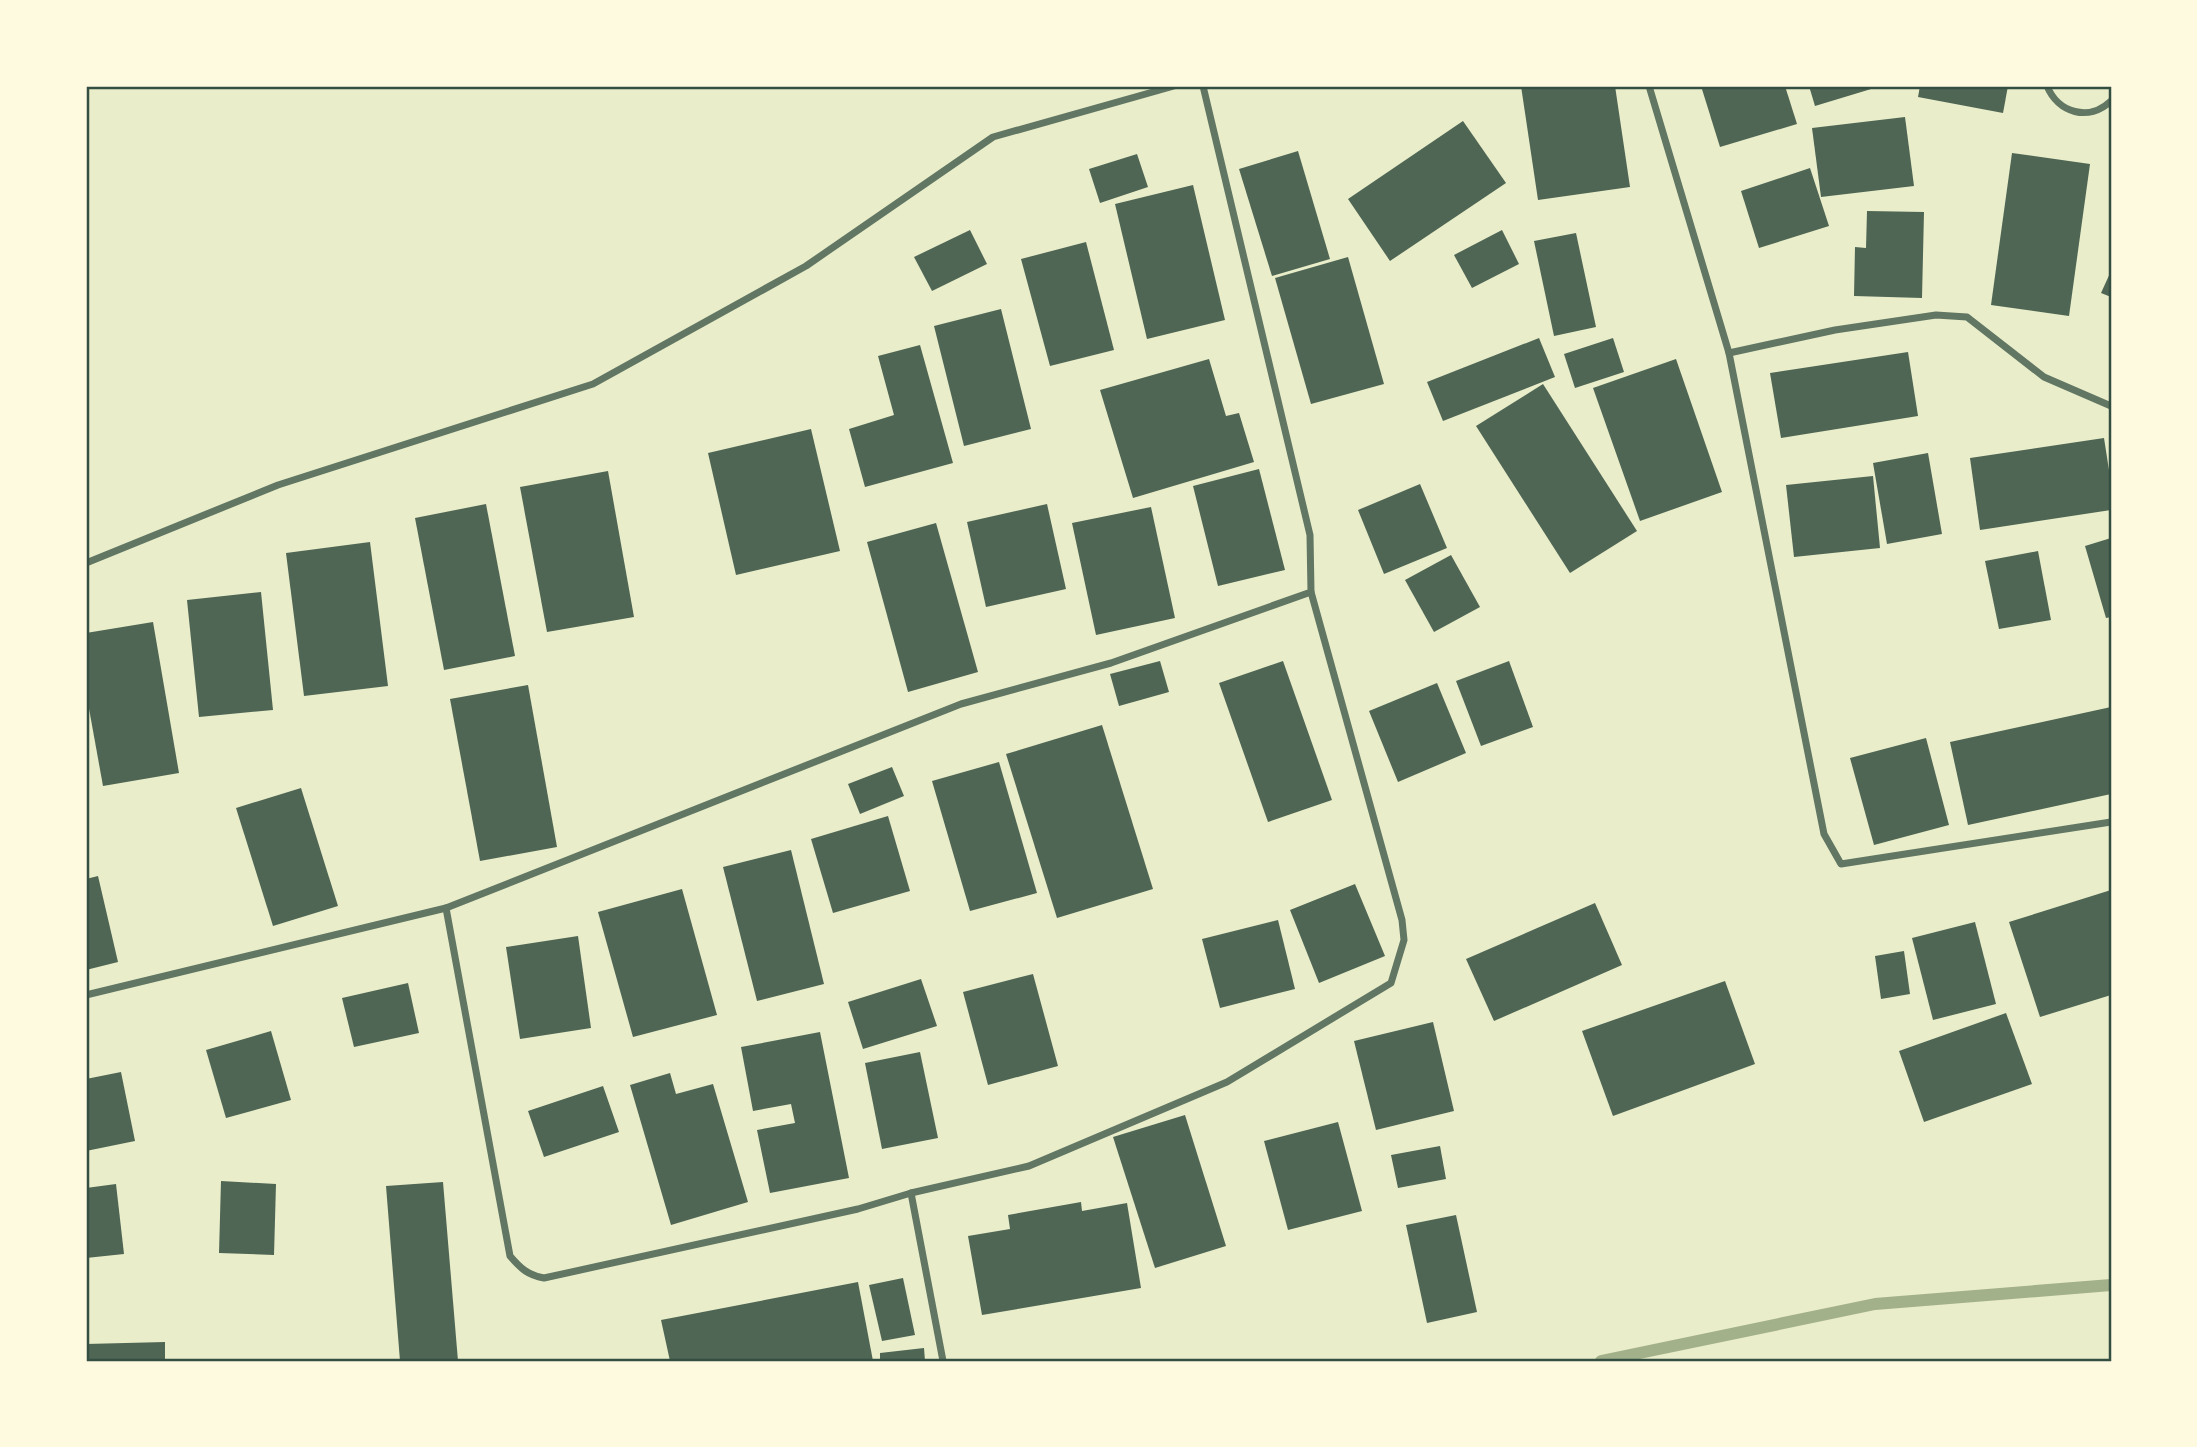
<svg xmlns="http://www.w3.org/2000/svg" width="2197" height="1447" viewBox="0 0 2197 1447" font-family="'Work Sans',sans-serif">
<rect width="100%" height="100%" fill="#e9edc9"/>
<g fill="none" stroke-linecap="round" stroke-linejoin="round">
<!-- stream -->
<path stroke="#a3b18a" stroke-width="12" d="M 1601,1361 L 1875,1304 L 2111,1285"/>
</g>
<!-- building -->
<g fill="#4f6655">
<path d="M 1521,86 L 1615,86 L 1630,187 L 1538,200 Z"/>
<path d="M 1701,86 L 1785,86 L 1797,124 L 1720,147 Z"/>
<path d="M 1809,86 L 1881,86 L 1815,106 Z"/>
<path d="M 1920,86 L 2008,86 L 2003,113 L 1918,97 Z"/>
<path d="M 1905,117 L 1914,186 L 1821,197 L 1812,128 Z"/>
<path d="M 1463,121 L 1506,183 L 1390,261 L 1348,199 Z"/>
<path d="M 1298,151 L 1330,259 L 1272,276 L 1239,169 Z"/>
<path d="M 2012,153 L 2090,164 L 2069,316 L 1991,305 Z"/>
<path d="M 1137,154 L 1148,187 L 1100,203 L 1089,169 Z"/>
<path d="M 1810,168 L 1829,226 L 1759,248 L 1741,191 Z"/>
<path d="M 1193,185 L 1225,320 L 1147,339 L 1115,204 Z"/>
<path d="M 1867,211 L 1924,212 L 1922,298 L 1854,296 L 1855,247 L 1866,248 Z"/>
<path d="M 970,230 L 987,264 L 932,291 L 914,257 Z"/>
<path d="M 1502,230 L 1519,264 L 1472,288 L 1454,255 Z"/>
<path d="M 1576,233 L 1596,327 L 1554,336 L 1534,241 Z"/>
<path d="M 1086,242 L 1114,350 L 1050,366 L 1021,259 Z"/>
<path d="M 1348,257 L 1384,384 L 1311,404 L 1275,278 Z"/>
<path d="M 2111,271 L 2111,297 L 2101,293 Z"/>
<path d="M 1001,309 L 1031,429 L 964,446 L 934,326 Z"/>
<path d="M 1539,338 L 1555,377 L 1443,421 L 1427,382 Z"/>
<path d="M 1613,338 L 1624,372 L 1575,388 L 1564,354 Z"/>
<path d="M 920,345 L 953,463 L 865,487 L 849,429 L 894,415 L 878,356 Z"/>
<path d="M 1908,352 L 1918,416 L 1781,438 L 1770,373 Z"/>
<path d="M 1209,359 L 1226,416 L 1239,413 L 1254,462 L 1133,498 L 1100,390 Z"/>
<path d="M 1676,359 L 1722,492 L 1640,521 L 1593,388 Z"/>
<path d="M 1543,384 L 1637,531 L 1570,573 L 1476,426 Z"/>
<path d="M 811,429 L 840,551 L 736,575 L 708,453 Z"/>
<path d="M 2104,438 L 2111,483 L 2111,510 L 1980,530 L 1970,458 Z"/>
<path d="M 1928,453 L 1942,534 L 1887,544 L 1873,463 Z"/>
<path d="M 1259,469 L 1285,570 L 1218,586 L 1193,486 Z"/>
<path d="M 608,471 L 634,617 L 547,632 L 520,487 Z"/>
<path d="M 1873,476 L 1880,548 L 1794,557 L 1786,485 Z"/>
<path d="M 1420,484 L 1447,548 L 1384,574 L 1358,510 Z"/>
<path d="M 486,504 L 515,656 L 444,670 L 415,518 Z"/>
<path d="M 1047,504 L 1066,589 L 986,607 L 967,522 Z"/>
<path d="M 1151,507 L 1175,618 L 1096,635 L 1072,523 Z"/>
<path d="M 936,523 L 978,672 L 908,692 L 867,542 Z"/>
<path d="M 2111,538 L 2111,617 L 2106,618 L 2085,546 Z"/>
<path d="M 370,542 L 388,686 L 304,696 L 286,553 Z"/>
<path d="M 2038,551 L 2051,620 L 1999,629 L 1985,561 Z"/>
<path d="M 1451,555 L 1480,607 L 1434,632 L 1405,580 Z"/>
<path d="M 261,592 L 273,710 L 199,717 L 187,600 Z"/>
<path d="M 153,622 L 179,773 L 103,786 L 86,692 L 86,633 Z"/>
<path d="M 1160,661 L 1169,692 L 1119,706 L 1110,674 Z"/>
<path d="M 1283,661 L 1332,800 L 1268,822 L 1219,683 Z"/>
<path d="M 1509,661 L 1533,727 L 1481,746 L 1456,681 Z"/>
<path d="M 1437,683 L 1466,753 L 1398,782 L 1369,711 Z"/>
<path d="M 528,685 L 557,847 L 480,861 L 450,699 Z"/>
<path d="M 2111,707 L 2111,794 L 1968,825 L 1950,742 Z"/>
<path d="M 1102,725 L 1153,889 L 1057,918 L 1006,754 Z"/>
<path d="M 1926,738 L 1949,825 L 1874,845 L 1850,758 Z"/>
<path d="M 999,762 L 1037,893 L 970,911 L 932,781 Z"/>
<path d="M 892,767 L 904,796 L 860,814 L 848,784 Z"/>
<path d="M 301,788 L 338,906 L 273,926 L 236,808 Z"/>
<path d="M 888,816 L 910,891 L 833,913 L 811,839 Z"/>
<path d="M 791,850 L 824,984 L 757,1001 L 723,867 Z"/>
<path d="M 98,876 L 118,962 L 86,970 L 86,879 Z"/>
<path d="M 1355,884 L 1385,956 L 1319,983 L 1290,910 Z"/>
<path d="M 682,889 L 717,1015 L 633,1037 L 598,912 Z"/>
<path d="M 2111,890 L 2111,995 L 2040,1017 L 2009,922 Z"/>
<path d="M 1595,903 L 1622,965 L 1494,1021 L 1466,959 Z"/>
<path d="M 1278,920 L 1295,989 L 1220,1008 L 1202,939 Z"/>
<path d="M 1975,922 L 1996,1004 L 1933,1020 L 1912,938 Z"/>
<path d="M 578,936 L 591,1028 L 520,1039 L 506,947 Z"/>
<path d="M 1904,951 L 1910,994 L 1881,999 L 1875,956 Z"/>
<path d="M 1033,974 L 1058,1066 L 988,1085 L 963,992 Z"/>
<path d="M 921,979 L 937,1026 L 863,1049 L 848,1002 Z"/>
<path d="M 1725,981 L 1755,1064 L 1613,1116 L 1582,1031 Z"/>
<path d="M 408,983 L 419,1033 L 354,1047 L 342,998 Z"/>
<path d="M 2006,1013 L 2032,1084 L 1924,1122 L 1899,1051 Z"/>
<path d="M 1433,1022 L 1454,1111 L 1376,1130 L 1354,1041 Z"/>
<path d="M 271,1031 L 291,1100 L 226,1118 L 206,1050 Z"/>
<path d="M 820,1032 L 849,1178 L 770,1193 L 757,1130 L 795,1123 L 791,1104 L 753,1111 L 741,1047 Z"/>
<path d="M 920,1052 L 938,1138 L 882,1149 L 865,1063 Z"/>
<path d="M 121,1072 L 135,1141 L 86,1151 L 86,1079 Z"/>
<path d="M 670,1073 L 676,1094 L 713,1084 L 748,1202 L 671,1225 L 630,1085 Z"/>
<path d="M 603,1086 L 619,1132 L 544,1157 L 528,1111 Z"/>
<path d="M 1185,1115 L 1226,1246 L 1155,1268 L 1113,1137 Z"/>
<path d="M 1338,1122 L 1362,1211 L 1288,1230 L 1264,1141 Z"/>
<path d="M 1440,1146 L 1446,1179 L 1398,1188 L 1391,1155 Z"/>
<path d="M 221,1181 L 276,1184 L 274,1255 L 219,1253 Z"/>
<path d="M 443,1182 L 458,1361 L 400,1361 L 386,1186 Z"/>
<path d="M 116,1184 L 124,1254 L 86,1258 L 86,1188 Z"/>
<path d="M 1081,1202 L 1082,1211 L 1127,1203 L 1141,1288 L 982,1315 L 968,1236 L 1010,1229 L 1008,1215 Z"/>
<path d="M 1456,1215 L 1477,1312 L 1427,1323 L 1406,1225 Z"/>
<path d="M 903,1278 L 915,1335 L 882,1341 L 869,1285 Z"/>
<path d="M 858,1282 L 873,1361 L 670,1361 L 661,1320 Z"/>
<path d="M 165,1342 L 165,1361 L 86,1361 L 86,1344 Z"/>
<path d="M 924,1348 L 925,1361 L 880,1361 L 880,1353 Z"/>
</g>
<g fill="none" stroke-linecap="round" stroke-linejoin="round">
<!-- minor -->
<g stroke="#617663" stroke-width="7">
<path d="M 1649,86 L 1729,353 L 1824,834 L 1841,864 L 2111,822"/>
<path d="M 2047,86 C 2058,113 2089,122 2111,101"/>
<path d="M 1729,353 L 1835,330 L 1936,315 L 1967,317 L 2044,377 L 2111,406"/>
<path d="M 86,563 L 278,485 L 593,384 L 806,266 L 993,137 L 1174,86"/>
<path d="M 446,908 L 510,1256 C 521,1269 528,1275 544,1278 L 858,1209 L 911,1193 L 1029,1166 L 1227,1082 L 1391,983 L 1404,940 L 1402,920 L 1311,592"/>
<path d="M 86,995 L 446,908 L 961,704 L 1111,663 L 1311,592 L 1310,535 L 1203,86"/>
<path d="M 911,1193 L 943,1361"/>
</g>
</g>
<!-- border -->
<rect width="2197" height="1447" fill="none" stroke="#fefae0" stroke-width="175"/>
<rect x="88" y="88" width="2022" height="1272" fill="none" stroke="#344e41" stroke-width="2.5"/>
</svg>
